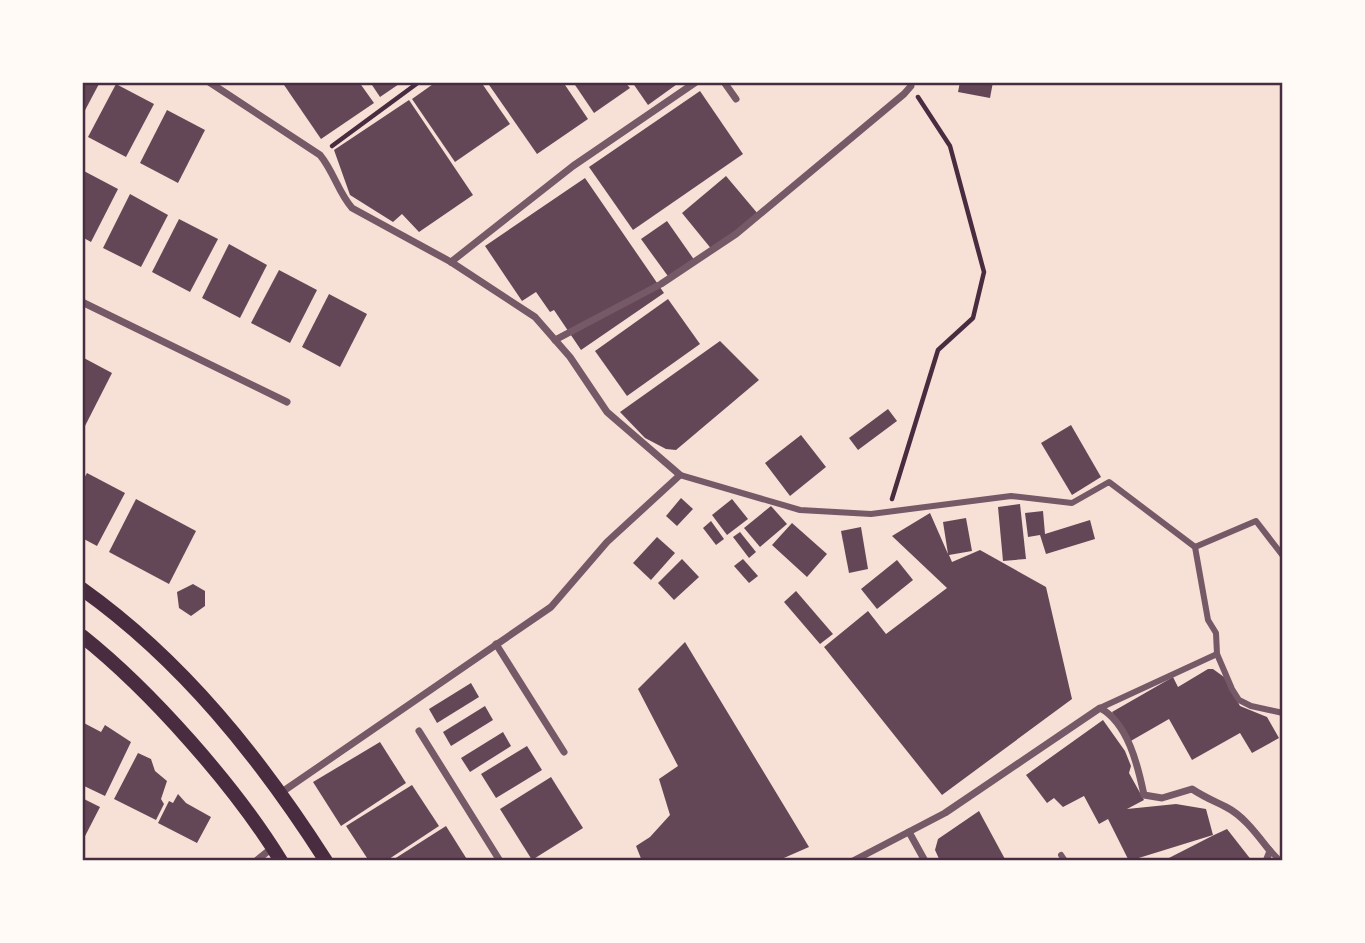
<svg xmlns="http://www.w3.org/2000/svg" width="1365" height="943" viewBox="0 0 1365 943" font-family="Arial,sans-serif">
<rect width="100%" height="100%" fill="#f7e1d7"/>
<!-- building -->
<g fill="#644757">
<path d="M 82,82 L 100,82 L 82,116 Z"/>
<path d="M 282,82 L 359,82 L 374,103 L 321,139 Z"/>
<path d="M 370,82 L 402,82 L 380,97 Z"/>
<path d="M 436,82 L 481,82 L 510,124 L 455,162 L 412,99 Z"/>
<path d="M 487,82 L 563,82 L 588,119 L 537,154 Z"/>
<path d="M 573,82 L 625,82 L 630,88 L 594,113 Z"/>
<path d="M 632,82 L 680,82 L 648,105 Z"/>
<path d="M 960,82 L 993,82 L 990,98 L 958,92 Z"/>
<path d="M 116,84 L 154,104 L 126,157 L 88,137 Z"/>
<path d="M 700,91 L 743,154 L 633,230 L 589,167 Z"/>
<path d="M 409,100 L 473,195 L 419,232 L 402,214 L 393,222 L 350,195 L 334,150 Z"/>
<path d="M 167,110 L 205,130 L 178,183 L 140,163 Z"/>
<path d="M 82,170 L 118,189 L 91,242 L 82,237 Z"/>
<path d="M 726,176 L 758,214 L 713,251 L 682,213 Z"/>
<path d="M 585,178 L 664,293 L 581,350 L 554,310 L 550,312 L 536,292 L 522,301 L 485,246 Z"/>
<path d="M 130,194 L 168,215 L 141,267 L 103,248 Z"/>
<path d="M 179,219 L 218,239 L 190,292 L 152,272 Z"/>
<path d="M 667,221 L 695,261 L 670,279 L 641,239 Z"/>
<path d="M 229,244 L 267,265 L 240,318 L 202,298 Z"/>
<path d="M 279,270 L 317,290 L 290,343 L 251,323 Z"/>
<path d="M 329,294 L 367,314 L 340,367 L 302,347 Z"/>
<path d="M 668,299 L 700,344 L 627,396 L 595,351 Z"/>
<path d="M 720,341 L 759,380 L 676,450 L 666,449 L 645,438 L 620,412 Z"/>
<path d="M 82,357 L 112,373 L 85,426 L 82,425 Z"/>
<path d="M 888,409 L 897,421 L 858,450 L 849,438 Z"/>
<path d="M 1071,425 L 1101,477 L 1072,495 L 1041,443 Z"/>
<path d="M 801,435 L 826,467 L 790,496 L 765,463 Z"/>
<path d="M 87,473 L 125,493 L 97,546 L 82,538 L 82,482 Z"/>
<path d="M 681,498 L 693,509 L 677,526 L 666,516 Z"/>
<path d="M 136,499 L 196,531 L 169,584 L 109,552 Z"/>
<path d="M 732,499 L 748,519 L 727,535 L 712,515 Z"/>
<path d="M 1020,504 L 1026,559 L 1003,561 L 998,507 Z"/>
<path d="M 771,506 L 787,524 L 760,547 L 744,528 Z"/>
<path d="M 1043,511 L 1045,534 L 1090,520 L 1095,539 L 1046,554 L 1040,535 L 1028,537 L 1025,513 Z"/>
<path d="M 930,513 L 948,554 L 943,522 L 966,518 L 972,551 L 949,555 L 952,562 L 980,550 L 1046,587 L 1072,699 L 942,795 L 824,647 L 868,611 L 886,634 L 947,588 L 892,536 Z"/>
<path d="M 711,521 L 724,539 L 716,545 L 703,528 Z"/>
<path d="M 792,523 L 827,554 L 807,577 L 772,545 Z"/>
<path d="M 861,527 L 868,569 L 849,573 L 841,531 Z"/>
<path d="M 740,532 L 756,552 L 749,558 L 733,537 Z"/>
<path d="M 657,537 L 675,553 L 651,580 L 633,563 Z"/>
<path d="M 682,559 L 699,577 L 674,600 L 658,583 Z"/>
<path d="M 743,559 L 758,576 L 749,583 L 734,566 Z"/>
<path d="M 897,560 L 913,580 L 877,609 L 861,589 Z"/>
<path d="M 193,584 L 205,591 L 205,606 L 191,616 L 179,608 L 177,592 Z"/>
<path d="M 796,591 L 833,634 L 820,644 L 784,602 Z"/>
<path d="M 685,642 L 809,847 L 777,861 L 642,861 L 636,846 L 650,837 L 670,815 L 659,779 L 678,766 L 638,689 Z"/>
<path d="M 1208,669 L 1213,669 L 1224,677 L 1240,706 L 1267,717 L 1279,738 L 1252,753 L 1240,733 L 1192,760 L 1169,719 L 1129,742 L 1112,712 L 1173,677 L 1178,687 Z"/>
<path d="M 471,683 L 479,697 L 437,723 L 429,709 Z"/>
<path d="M 485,706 L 493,720 L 451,746 L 443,732 Z"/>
<path d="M 1103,720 L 1125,751 L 1131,766 L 1129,773 L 1144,800 L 1127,809 L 1176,804 L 1206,809 L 1213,835 L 1129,861 L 1108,819 L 1099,824 L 1084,796 L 1063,807 L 1054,798 L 1047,803 L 1026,775 Z"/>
<path d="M 82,722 L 101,732 L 105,725 L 131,742 L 105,796 L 82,785 Z"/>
<path d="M 503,732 L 511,746 L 470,772 L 461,758 Z"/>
<path d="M 380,742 L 406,783 L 341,826 L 313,782 Z"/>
<path d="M 527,746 L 542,770 L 496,798 L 481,774 Z"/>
<path d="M 138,753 L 151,759 L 155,771 L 167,781 L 161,799 L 164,804 L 156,820 L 114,799 Z"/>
<path d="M 551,777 L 583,828 L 532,860 L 500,809 Z"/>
<path d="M 412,785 L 439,826 L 386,861 L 369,861 L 346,826 Z"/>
<path d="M 178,794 L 186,803 L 211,817 L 197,843 L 158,823 L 169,801 L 173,803 Z"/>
<path d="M 82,798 L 100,807 L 82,842 Z"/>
<path d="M 979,811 L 1006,861 L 940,861 L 935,850 L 938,839 Z"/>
<path d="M 446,826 L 468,861 L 391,861 Z"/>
<path d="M 1227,829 L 1252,861 L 1163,861 L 1214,835 Z"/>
</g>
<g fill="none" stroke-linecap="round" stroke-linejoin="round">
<!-- path -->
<g stroke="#4a2c40" stroke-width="4.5">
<path d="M 332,146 L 419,82"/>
<path d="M 892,499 L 938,350 L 973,318 L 984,272 L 950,146 L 918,97"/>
</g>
<!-- pedestrian -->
<g stroke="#755966" stroke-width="6">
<path d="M 680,475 L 800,510 L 871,514 L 1011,496 L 1072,503 L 1109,482 L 1195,547 L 1208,620 L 1216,633 L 1217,654 L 1232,689 L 1239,700 L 1251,706 L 1283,713"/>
<path d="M 1195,547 L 1256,521 L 1283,556"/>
<path d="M 1100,708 L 1217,654"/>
<path d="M 1267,847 L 1280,861"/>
<path d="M 1061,855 L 1065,861"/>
</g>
<!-- minor -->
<g stroke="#755966" stroke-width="7">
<path d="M 209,82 L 320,155 C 334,172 338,192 352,208 L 451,262 L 535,317 L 570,357 L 607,412 L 680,475 L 607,542 L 551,607 L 282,792"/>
<path d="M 724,82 L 736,99"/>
<path d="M 451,262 L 573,166 L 696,82"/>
<path d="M 82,302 L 287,402"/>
<path d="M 555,340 L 661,284 L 736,234 L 904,94 L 911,86 L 910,82"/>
<path d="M 496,644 L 564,752"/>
<path d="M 419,731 L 500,861"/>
<path d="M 909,832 L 925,861"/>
<path d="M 256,861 L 272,848"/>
<path d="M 853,861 L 945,813 L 1100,708 C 1128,723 1138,766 1144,795 L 1162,798 L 1192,789 C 1204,797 1214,801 1226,807 C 1244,816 1258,836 1270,851 L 1266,861"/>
</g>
<!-- secondary -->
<g stroke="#4a2c40" stroke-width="14">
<path d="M 82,589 C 183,661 260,758 326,861"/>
<path d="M 82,636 C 151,691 235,786 281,861"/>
</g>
</g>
<!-- border -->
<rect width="1365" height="943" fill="none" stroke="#fffaf5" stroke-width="168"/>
<rect x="84" y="84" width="1197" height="775" fill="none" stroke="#4a2c40" stroke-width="2.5"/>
</svg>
